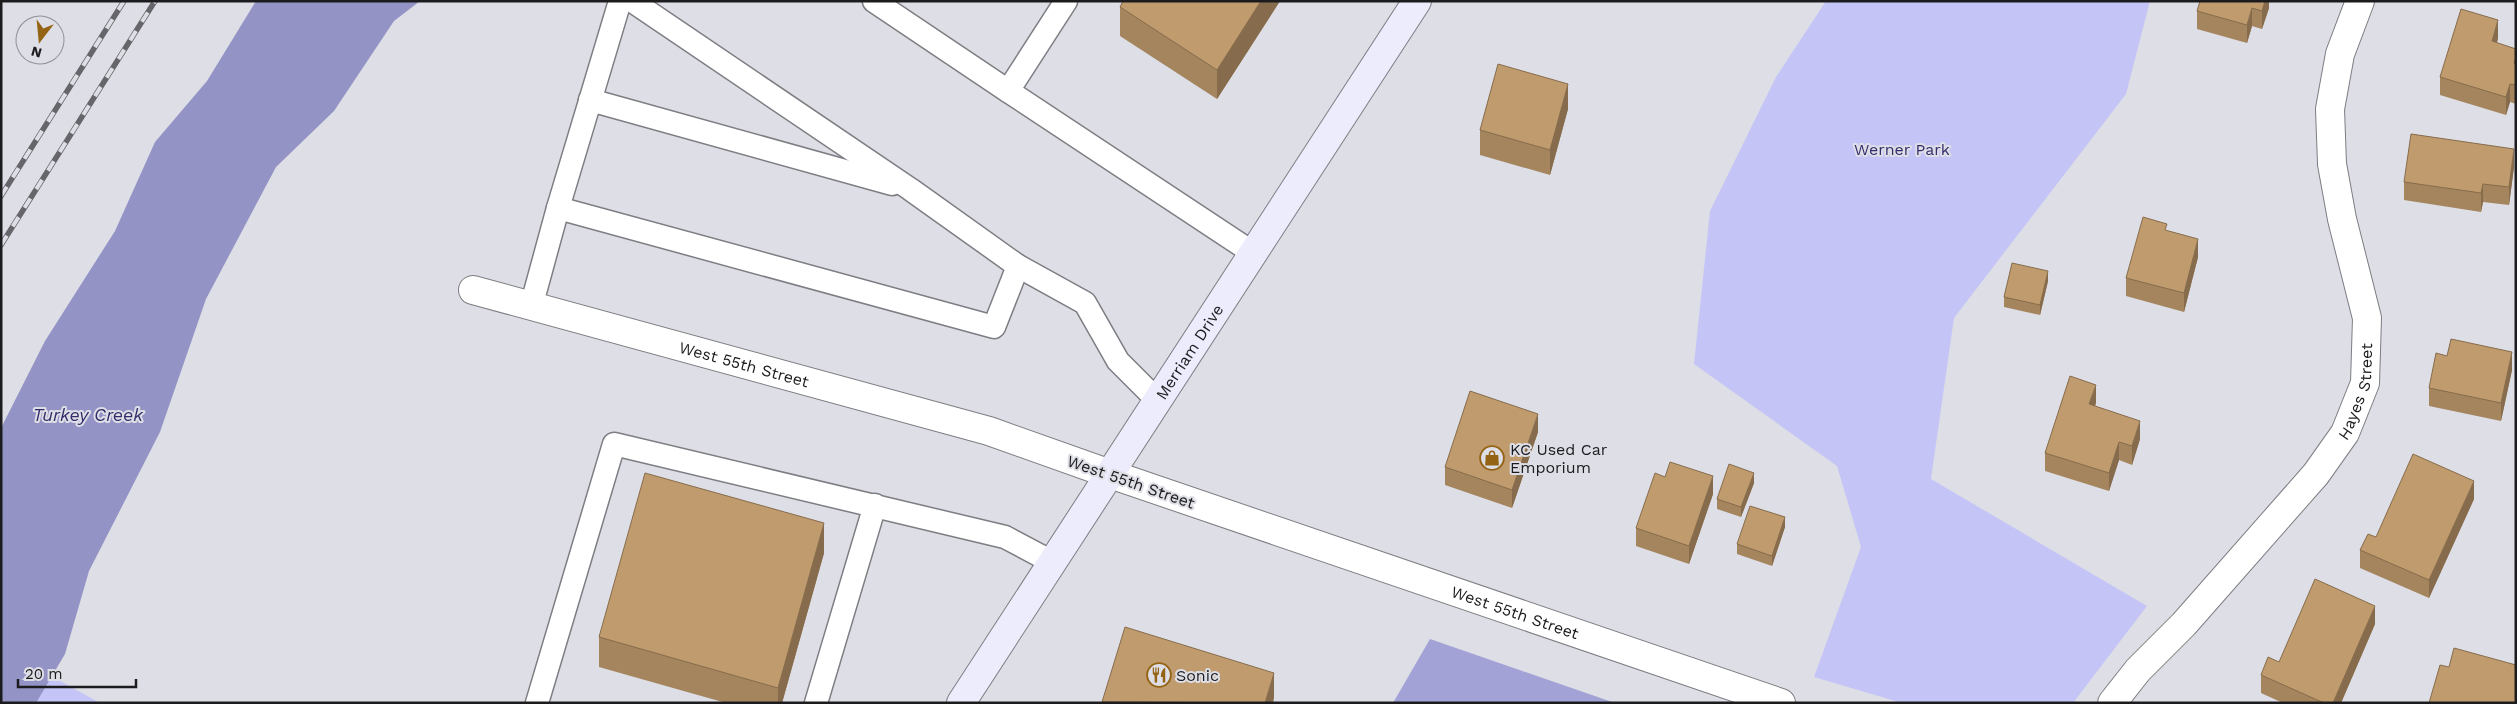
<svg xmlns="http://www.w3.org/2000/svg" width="2517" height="704" viewBox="0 0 2517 704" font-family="'Work Sans',sans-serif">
<rect width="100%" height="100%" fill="#dedee6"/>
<!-- green -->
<g fill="#c4c5f6">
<path d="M 1826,1 L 2150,1 L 2126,94 L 1954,318 L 1931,479 L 2147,606 L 2073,703 L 1902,703 L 1814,677 L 1861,547 L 1837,466 L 1694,364 L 1710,211 L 1776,77 Z"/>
<path d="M 1,648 L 100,703 L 1,703 Z"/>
</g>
<!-- forest -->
<path fill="#a2a2d6" d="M 1430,639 L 1615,703 L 1393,703 Z"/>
<!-- water -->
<path fill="#9393c6" d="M 256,1 L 420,1 L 394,21 L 334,111 L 276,167 L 206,299 L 160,432 L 89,571 L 65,654 L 36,703 L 1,703 L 2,426 L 45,341 L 115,231 L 155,142 L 207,81 Z"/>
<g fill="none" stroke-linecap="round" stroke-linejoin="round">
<!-- service casing -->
<g stroke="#7d7d83" stroke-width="25">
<g id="service">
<path d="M 620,1 L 558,208 L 994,327 L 1018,266"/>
<path d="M 632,1 L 910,189 L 1018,266 L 1085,303 L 1118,361 L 1158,401"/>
<path d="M 874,1 L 1008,91"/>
<path d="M 1066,1 L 1008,91 L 1253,253"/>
<path d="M 590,100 L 892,184"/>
<path d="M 531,307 L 558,208"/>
<path d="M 537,703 L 614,444 L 1005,537 L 1052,562"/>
<path d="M 816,703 L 875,505"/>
</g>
</g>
<!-- minor casing -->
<g stroke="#7d7d83" stroke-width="30">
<g id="minor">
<path id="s1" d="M 473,290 L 989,431 L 1110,474"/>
<path id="s2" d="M 2112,703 L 2138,670 L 2184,624 L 2316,474 L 2345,433 L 2365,383 L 2367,318 L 2342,219 L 2332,164 L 2330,109 L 2340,54 L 2360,1"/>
</g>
</g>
<!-- tertiary casing -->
<g stroke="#7d7d83" stroke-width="30">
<g id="tertiary">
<path id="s3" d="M 1110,474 L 1781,703"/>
</g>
</g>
<!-- secondary casing -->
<g stroke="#7d7d83" stroke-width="30">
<g id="secondary">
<path id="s4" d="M 961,703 L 1417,1"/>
</g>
</g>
<!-- service -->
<use href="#service" stroke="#fff" stroke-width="22"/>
<!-- minor -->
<use href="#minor" stroke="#fff" stroke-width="28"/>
<!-- tertiary -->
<use href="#tertiary" stroke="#fff" stroke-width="28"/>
<!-- secondary -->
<use href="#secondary" stroke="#ececfd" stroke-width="28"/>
<!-- rail casing -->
<g stroke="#65656a" stroke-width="5.5">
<g id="rail">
<path d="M 1,196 L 124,1"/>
<path d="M 1,245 L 155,1"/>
</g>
</g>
<!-- rail -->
<use href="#rail" stroke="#dedee6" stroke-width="4" stroke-dasharray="11" stroke-linecap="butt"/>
</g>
<!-- wall -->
<g fill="#a4855e">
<path d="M 1123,1 L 1280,1 L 1217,99 L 1120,36 L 1120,7 Z"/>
<path d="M 2269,1 L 2269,8 L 2262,29 L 2252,26 L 2247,43 L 2197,29 L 2197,11 Z"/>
<path d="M 2498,38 L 2497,43 L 2516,49 L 2516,104 L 2510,102 L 2506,115 L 2440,95 L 2440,77 Z"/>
<path d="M 1568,109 L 1550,175 L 1480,155 L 1480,130 Z"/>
<path d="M 2514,167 L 2509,205 L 2483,202 L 2481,212 L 2404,200 L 2404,182 Z"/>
<path d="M 2198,257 L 2184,312 L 2126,296 L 2126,278 Z"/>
<path d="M 2048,281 L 2040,315 L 2004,307 L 2004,297 Z"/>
<path d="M 2512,370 L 2501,421 L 2429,406 L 2429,388 Z"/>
<path d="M 2096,403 L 2095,406 L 2140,439 L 2132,465 L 2119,460 L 2109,491 L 2045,471 L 2045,453 Z"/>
<path d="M 1538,432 L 1512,508 L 1445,485 L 1445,467 Z"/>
<path d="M 1754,483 L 1741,517 L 1717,509 L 1717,499 Z"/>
<path d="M 1713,494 L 1689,564 L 1636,546 L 1636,528 Z"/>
<path d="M 2474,499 L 2429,598 L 2360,568 L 2360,550 L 2376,537 Z"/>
<path d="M 1785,527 L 1772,566 L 1737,554 L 1737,544 Z"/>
<path d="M 824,553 L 782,703 L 726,703 L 599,667 L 599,637 Z"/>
<path d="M 2375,624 L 2341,703 L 2283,703 L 2261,693 L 2261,675 L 2279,662 Z"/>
</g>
<!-- shaded-wall -->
<g fill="#866c4c">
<path d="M 1261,1 L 1280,1 L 1217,99 L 1217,70 Z"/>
<path d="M 2265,1 L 2269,1 L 2269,8 L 2262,29 L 2262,11 Z"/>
<path d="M 2252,8 L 2252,26 L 2247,43 L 2247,25 Z"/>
<path d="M 2498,20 L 2498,38 L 2492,60 L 2492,41 Z"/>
<path d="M 1568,84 L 1568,109 L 1550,175 L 1550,150 Z"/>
<path d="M 2510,84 L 2510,102 L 2506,115 L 2506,97 Z"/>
<path d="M 2514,149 L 2514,167 L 2509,205 L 2509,187 Z"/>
<path d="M 2483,184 L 2483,202 L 2481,212 L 2481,193 Z"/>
<path d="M 2198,239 L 2198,257 L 2184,312 L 2184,293 Z"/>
<path d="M 2048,271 L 2048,281 L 2040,315 L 2040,305 Z"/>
<path d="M 2512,352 L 2512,370 L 2501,421 L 2501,403 Z"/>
<path d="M 2096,385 L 2096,403 L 2089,423 L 2089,404 Z"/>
<path d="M 1538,414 L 1538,432 L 1512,508 L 1512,490 Z"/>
<path d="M 2140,421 L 2140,439 L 2132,465 L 2132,446 Z"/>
<path d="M 2119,442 L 2119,460 L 2109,491 L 2109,473 Z"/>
<path d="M 1754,473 L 1754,483 L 1741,517 L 1741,507 Z"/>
<path d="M 1713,476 L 1713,494 L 1689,564 L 1689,546 Z"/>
<path d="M 2474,481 L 2474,499 L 2429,598 L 2429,580 Z"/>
<path d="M 1785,517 L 1785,527 L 1772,566 L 1772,556 Z"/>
<path d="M 824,523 L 824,553 L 782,703 L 778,703 L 778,688 Z"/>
<path d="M 2375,606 L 2375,624 L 2341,703 L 2333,703 Z"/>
<path d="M 1274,673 L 1274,698 L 1273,703 L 1265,703 Z"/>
</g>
<!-- building -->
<g fill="#bf9b6d" stroke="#866c4c">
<path d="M 1123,1 L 1261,1 L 1217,70 L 1120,7 Z"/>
<path d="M 2200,1 L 2265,1 L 2262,11 L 2252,8 L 2247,25 L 2197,11 Z"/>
<path d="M 2461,9 L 2498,20 L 2492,41 L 2516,49 L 2516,57 L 2514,63 L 2516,64 L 2516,85 L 2510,84 L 2506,97 L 2440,77 Z"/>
<path d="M 1498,64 L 1568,84 L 1550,150 L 1480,130 Z"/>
<path d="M 2411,134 L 2514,149 L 2509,187 L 2483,184 L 2481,193 L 2404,182 Z"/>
<path d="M 2143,217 L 2167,224 L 2165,230 L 2198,239 L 2184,293 L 2126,278 Z"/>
<path d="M 2012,263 L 2048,271 L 2040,305 L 2004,297 Z"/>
<path d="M 2451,339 L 2512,352 L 2501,403 L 2429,388 L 2436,353 L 2447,356 Z"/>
<path d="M 2070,376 L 2096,385 L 2089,404 L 2140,421 L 2132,446 L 2119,442 L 2109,473 L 2045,453 Z"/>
<path d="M 1470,391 L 1538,414 L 1512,490 L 1445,467 Z"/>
<path d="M 2413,454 L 2474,481 L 2429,580 L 2360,550 L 2368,534 L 2376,537 Z"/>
<path d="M 1670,462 L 1713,476 L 1689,546 L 1636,528 L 1655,473 L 1665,477 Z"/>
<path d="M 1729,464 L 1754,473 L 1741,507 L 1717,499 Z"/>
<path d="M 645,473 L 824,523 L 778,688 L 599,637 Z"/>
<path d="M 1750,506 L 1785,517 L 1772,556 L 1737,544 Z"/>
<path d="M 2315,579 L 2375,606 L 2333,703 L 2324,703 L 2261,675 L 2268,657 L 2279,662 Z"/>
<path d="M 1125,627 L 1274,673 L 1265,703 L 1102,702 Z"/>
<path d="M 2454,648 L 2516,665 L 2516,703 L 2429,703 L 2440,665 L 2449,667 Z"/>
</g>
<!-- icons -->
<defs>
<g id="shop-ring" transform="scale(1.25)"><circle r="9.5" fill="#dedee6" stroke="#946314" stroke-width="1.5"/><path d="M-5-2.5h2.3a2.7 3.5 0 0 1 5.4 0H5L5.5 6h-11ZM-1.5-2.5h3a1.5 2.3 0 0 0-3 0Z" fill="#946314"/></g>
<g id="restaurant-ring" transform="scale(1.25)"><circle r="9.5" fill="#dedee6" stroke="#946314" stroke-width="1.5"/><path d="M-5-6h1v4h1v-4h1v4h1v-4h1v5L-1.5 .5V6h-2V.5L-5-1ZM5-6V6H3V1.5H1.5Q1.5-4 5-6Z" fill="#946314"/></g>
</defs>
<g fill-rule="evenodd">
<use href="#shop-ring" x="1492" y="458"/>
<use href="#restaurant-ring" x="1159" y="675"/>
</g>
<g text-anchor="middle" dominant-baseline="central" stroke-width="4" stroke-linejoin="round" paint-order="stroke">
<!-- park labels -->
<g font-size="16" fill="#342d6c" stroke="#dedee6">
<text x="1902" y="149">Werner Park</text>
</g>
<!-- street labels -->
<g font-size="16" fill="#1c1c1f" stroke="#dedee6">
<text stroke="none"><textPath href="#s4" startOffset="419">Merriam Drive</textPath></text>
<text stroke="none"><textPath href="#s1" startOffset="281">West 55th Street</textPath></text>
<text stroke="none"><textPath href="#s2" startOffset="401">Hayes Street</textPath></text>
<text transform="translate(1131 482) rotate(19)">West 55th Street</text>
<text stroke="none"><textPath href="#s3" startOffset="428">West 55th Street</textPath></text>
</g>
<!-- poi labels -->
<g font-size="16" fill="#1c1c1f" stroke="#dedee6" text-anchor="start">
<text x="1510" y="449">KC Used Car<tspan x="1510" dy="18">Emporium</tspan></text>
<text x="1176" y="675">Sonic</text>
</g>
<!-- water labels -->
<g font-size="18" font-style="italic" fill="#322c6a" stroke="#dedee6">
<text x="88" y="414">Turkey Creek</text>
</g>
</g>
<!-- border -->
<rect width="2517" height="704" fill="none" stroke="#1c1c1f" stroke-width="5"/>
<!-- north arrow -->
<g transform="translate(40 40) rotate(196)"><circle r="24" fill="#dedee6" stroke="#909096"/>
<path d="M0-4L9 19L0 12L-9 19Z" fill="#946314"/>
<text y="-8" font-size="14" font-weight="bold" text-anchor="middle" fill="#1c1c1f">N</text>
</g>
<!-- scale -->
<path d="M18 679v8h118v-8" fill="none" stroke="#1c1c1f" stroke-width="2.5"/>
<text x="25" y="679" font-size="15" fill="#1c1c1f" stroke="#dedee6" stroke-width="4" paint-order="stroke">20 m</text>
</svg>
